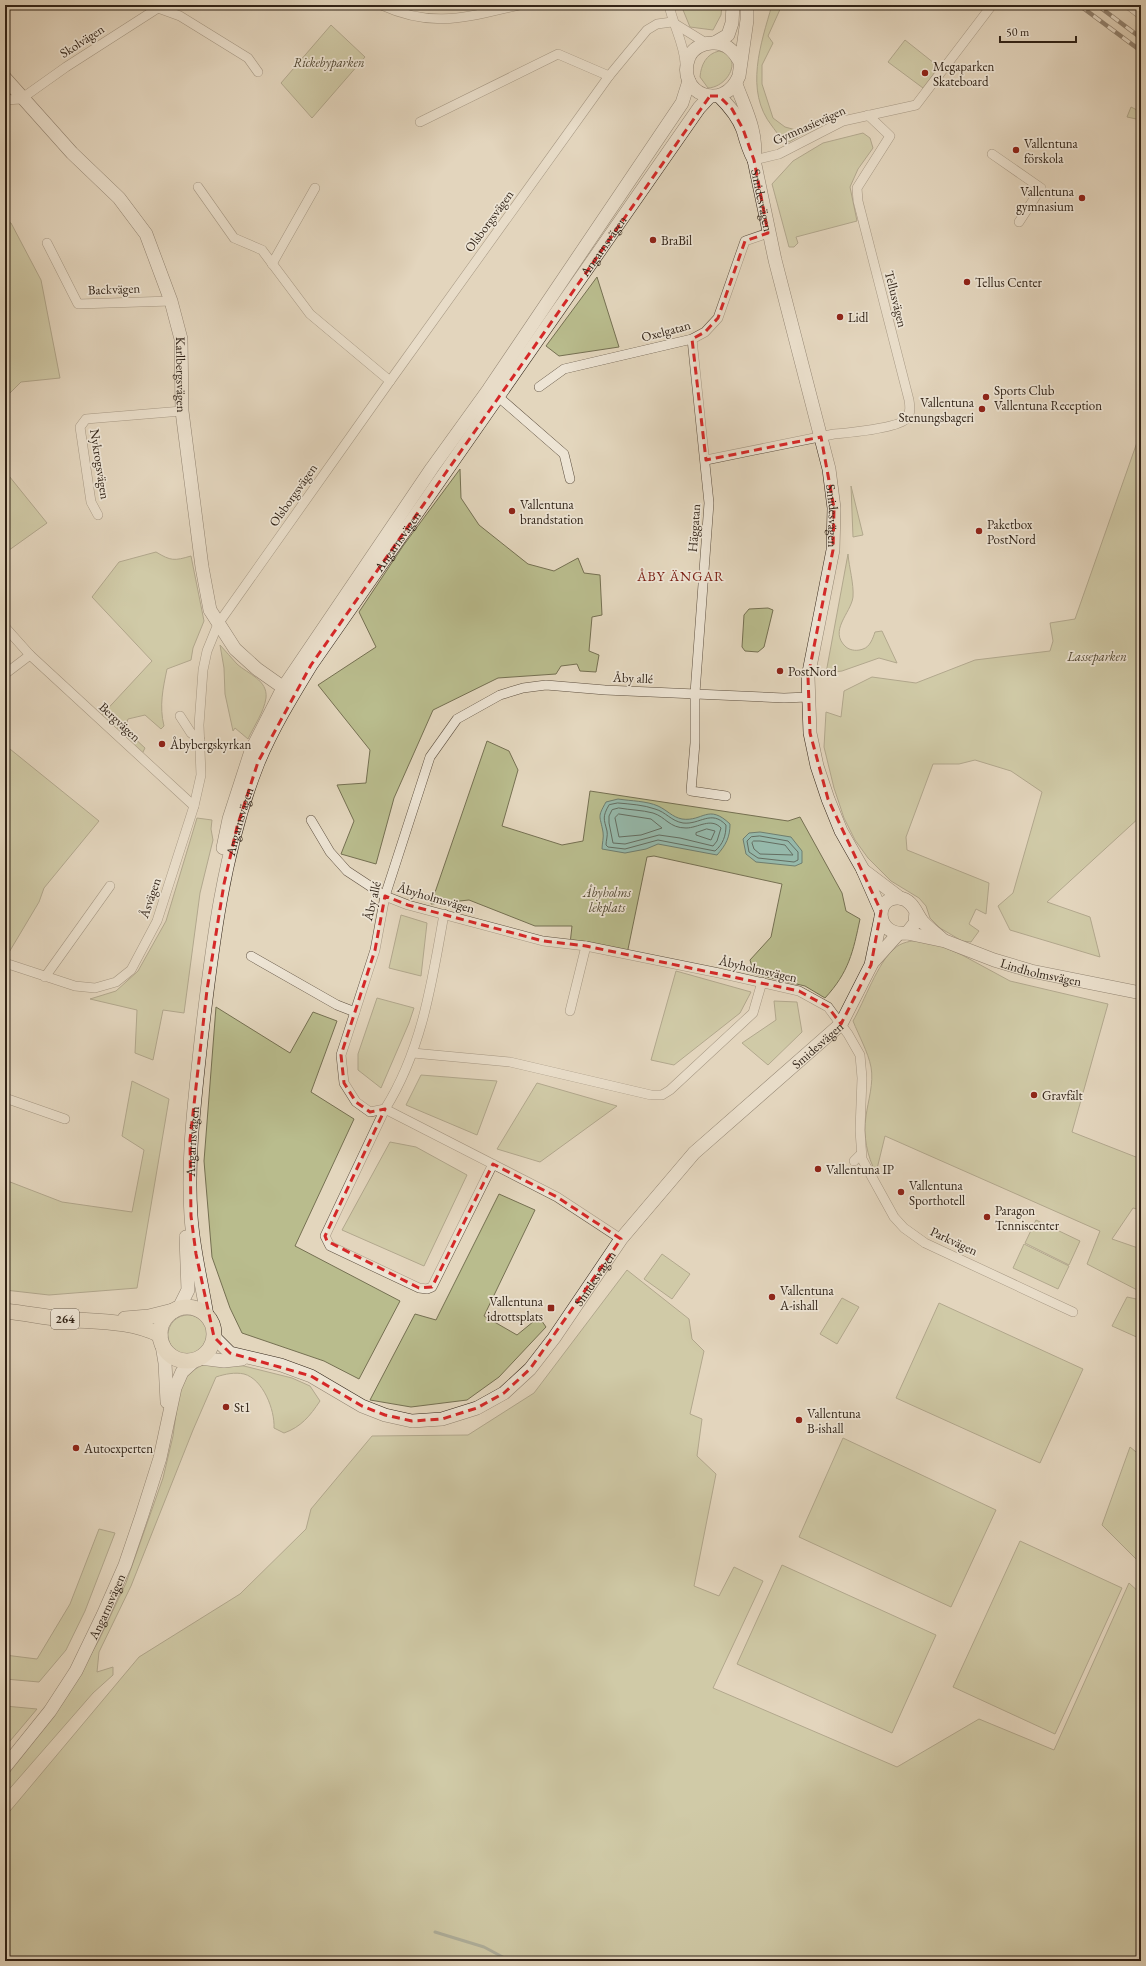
<svg xmlns="http://www.w3.org/2000/svg" width="1146" height="1966" viewBox="0 0 1146 1966" font-family="'EB Garamond',serif">
<rect width="100%" height="100%" fill="#e3d6bd"/>
<filter id="stains"><feTurbulence type="fractalNoise" baseFrequency=".005" numOctaves="4"/><feColorMatrix values="0 0 0 0 .2 0 0 0 0 .09 0 0 0 0 .02 0 0 0 .5 -.17"/></filter>
<radialGradient id="worn" r=".72"><stop offset=".6" stop-color="#630" stop-opacity="0"/><stop offset="1" stop-color="#630" stop-opacity=".3"/></radialGradient>
<!-- green -->
<g fill="#b9bc8d" stroke="#757052">
<path d="M 681,5 L 722,5 L 721,15 L 713,30 L 690,27 Z"/>
<path d="M 772,5 L 782,5 L 768,36 L 773,43 L 762,65 L 762,84 L 773,118 L 785,127 L 796,130 L 810,130 L 789,142 C 781,139 777,133 772,126 C 744,91 761,43 772,5 Z"/>
<path d="M 331,25 L 365,57 L 312,118 L 281,83 Z"/>
<path d="M 905,40 L 939,67 L 923,88 L 888,62 Z"/>
<path d="M 719,51 C 744,56 729,87 708,88 L 700,77 C 701,65 706,54 719,51 Z"/>
<path d="M 1131,107 L 1141,112 L 1141,120 L 1127,117 Z"/>
<path d="M 863,133 L 870,138 L 873,148 L 858,169 L 850,187 L 857,221 L 796,237 L 798,243 L 794,247 L 789,247 L 772,184 L 793,161 L 823,143 Z"/>
<path d="M 5,221 L 11,223 L 41,280 L 60,378 L 21,382 L 5,398 Z"/>
<path d="M 597,277 L 619,347 L 559,356 L 546,346 Z"/>
<path d="M 1141,431 L 1141,816 L 1047,902 L 1090,917 L 1100,957 L 1010,930 L 998,906 L 1013,893 L 1042,792 L 1011,771 L 975,760 L 959,764 L 933,764 L 906,837 L 907,850 L 989,883 L 986,914 L 976,909 L 969,924 L 979,931 L 971,942 L 962,941 L 940,928 L 930,918 L 926,906 L 919,898 L 891,881 L 868,858 L 855,840 L 844,818 L 834,788 L 824,747 L 826,712 L 841,717 L 844,691 L 872,677 L 916,683 L 975,660 L 1050,651 L 1053,641 L 1050,623 L 1075,619 Z"/>
<path d="M 460,469 L 461,498 L 479,525 L 528,564 L 554,571 L 578,558 L 584,573 L 600,575 L 602,615 L 592,617 L 589,651 L 599,655 L 596,672 L 580,671 L 577,664 L 561,666 L 556,674 L 498,678 L 433,710 L 394,798 L 376,864 L 341,854 L 354,821 L 337,785 L 366,783 L 370,750 L 318,685 L 376,647 L 359,612 L 403,546 Z"/>
<path d="M 5,471 L 47,523 L 5,553 Z"/>
<path d="M 851,486 L 863,535 L 853,537 Z"/>
<path d="M 156,552 C 171,561 174,561 191,556 L 204,621 L 193,648 L 191,660 L 167,669 C 163,688 159,706 164,726 L 161,729 L 145,715 L 128,719 L 126,725 L 132,736 L 145,748 L 141,756 L 100,717 L 152,661 L 92,597 L 119,562 Z"/>
<path d="M 848,554 C 849,567 854,584 853,597 C 851,613 828,631 846,647 C 851,651 858,651 863,649 C 870,647 873,638 875,632 L 882,631 L 897,663 L 879,658 L 842,671 L 826,673 Z"/>
<path d="M 768,608 L 773,610 L 764,647 L 758,652 L 745,651 L 742,647 L 744,615 L 749,609 Z"/>
<path d="M 220,645 C 226,651 231,658 237,664 C 248,674 268,680 266,698 C 264,712 254,726 248,739 L 235,728 L 233,731 L 225,694 L 224,668 Z"/>
<path d="M 487,741 L 509,751 L 518,770 L 502,826 L 562,845 L 583,841 L 590,791 L 788,821 L 800,817 L 842,893 L 846,911 L 860,919 C 853,952 849,972 825,998 L 805,986 L 754,974 L 750,960 L 771,937 L 782,884 L 654,856 L 647,857 L 627,954 L 570,944 L 572,926 L 535,926 L 469,900 L 431,904 Z"/>
<path d="M 5,745 L 99,821 L 44,888 L 39,902 L 8,954 L 5,952 Z"/>
<path d="M 197,818 L 212,820 L 211,829 L 213,840 L 200,893 L 184,1013 L 163,1010 L 153,1060 L 135,1053 L 137,1010 L 90,999 L 116,991 L 138,971 L 166,921 Z"/>
<path d="M 401,915 L 427,923 L 421,976 L 389,968 Z"/>
<path d="M 920,940 L 937,944 L 962,955 L 1010,981 L 1108,1004 L 1072,1132 L 1141,1159 L 1141,1210 L 1133,1208 L 1112,1239 L 1141,1249 L 1141,1292 L 1087,1264 L 1100,1231 L 885,1136 L 876,1173 C 867,1156 863,1136 866,1116 C 868,1101 874,1083 871,1067 C 868,1052 859,1036 853,1021 C 864,1002 878,962 894,949 C 901,942 911,941 920,940 Z"/>
<path d="M 676,971 L 751,992 L 740,1013 L 674,1065 L 651,1060 Z"/>
<path d="M 377,998 L 414,1008 L 409,1023 L 381,1088 L 358,1070 L 358,1054 Z"/>
<path d="M 774,1001 L 797,1002 L 802,1032 L 768,1065 L 742,1043 L 776,1020 Z"/>
<path d="M 216,1007 L 290,1053 L 313,1012 L 337,1021 L 311,1092 L 354,1119 L 295,1246 L 400,1301 L 359,1379 L 324,1361 L 242,1333 L 230,1308 L 212,1257 L 204,1161 Z"/>
<path d="M 421,1075 L 497,1081 L 477,1135 L 406,1105 Z"/>
<path d="M 132,1081 L 169,1099 L 137,1288 L 49,1295 L 5,1290 L 5,1180 L 62,1202 L 132,1212 L 144,1150 L 122,1136 Z"/>
<path d="M 537,1083 L 617,1106 L 540,1162 L 497,1149 Z"/>
<path d="M 390,1142 L 416,1147 L 467,1175 L 424,1266 L 342,1230 Z"/>
<path d="M 499,1194 L 535,1210 L 484,1316 L 517,1335 L 539,1317 L 546,1327 L 499,1377 L 467,1400 L 411,1407 L 370,1400 L 415,1314 L 436,1320 Z"/>
<path d="M 1036,1220 L 1080,1241 L 1069,1265 L 1025,1243 Z"/>
<path d="M 1024,1244 L 1069,1266 L 1058,1289 L 1013,1268 Z"/>
<path d="M 662,1254 L 690,1274 L 672,1299 L 644,1279 Z"/>
<path d="M 627,1270 L 689,1319 L 692,1339 L 704,1351 L 690,1414 L 702,1419 L 697,1456 L 716,1474 L 694,1586 L 719,1596 L 734,1567 L 763,1581 L 713,1688 L 897,1767 L 979,1719 L 1054,1750 L 1129,1583 L 1141,1594 L 1141,1961 L 5,1961 L 5,1817 L 139,1657 L 240,1594 L 306,1529 L 311,1509 L 372,1436 L 468,1435 L 534,1393 Z"/>
<path d="M 1127,1297 L 1141,1300 L 1141,1339 L 1112,1326 Z"/>
<path d="M 842,1298 L 859,1307 L 837,1344 L 820,1334 Z"/>
<path d="M 939,1303 L 1083,1369 L 1040,1463 L 896,1398 Z"/>
<circle cx="188" cy="1335" r="20"/>
<path d="M 207,1363 L 244,1366 L 292,1378 L 310,1386 L 320,1401 C 310,1416 301,1427 284,1433 L 274,1428 C 275,1410 263,1379 244,1374 C 235,1372 225,1374 216,1377 L 193,1430 L 131,1586 L 99,1652 L 97,1672 L 113,1667 L 113,1675 L 93,1693 L 5,1794 L 5,1773 L 44,1726 L 70,1691 L 99,1640 L 126,1583 L 163,1478 L 173,1436 L 180,1385 L 187,1373 Z"/>
<path d="M 843,1438 L 996,1510 L 951,1607 L 799,1537 Z"/>
<path d="M 1130,1447 L 1141,1456 L 1141,1557 L 1138,1561 L 1102,1525 Z"/>
<path d="M 99,1529 L 115,1533 L 85,1611 L 66,1650 L 39,1682 L 5,1679 L 5,1655 L 37,1659 L 70,1604 Z"/>
<path d="M 1020,1541 L 1122,1588 L 1055,1734 L 953,1687 Z"/>
<path d="M 782,1565 L 936,1635 L 892,1733 L 737,1664 Z"/>
<path d="M 5,1706 L 37,1709 L 5,1747 Z"/>
</g>
<!-- water -->
<g fill="#96baac" stroke="#6e7e70">
<path d="M 618,799 C 631,801 647,801 658,806 C 667,810 672,817 682,819 C 703,822 708,803 730,824 C 730,837 726,845 717,855 L 658,844 L 646,849 L 625,853 L 602,849 C 602,844 604,837 603,832 C 600,815 597,818 606,802 Z"/>
<path d="M 760,832 L 791,837 L 802,851 L 802,863 L 795,866 L 756,862 L 746,854 L 743,839 L 749,833 Z"/>
</g>
<g fill="none" stroke-linecap="round" stroke-linejoin="round">
<!-- shore -->
<g stroke="#646e62" stroke-width="1">
<path d="M 618,803 C 630,804 644,805 655,809 C 666,812 671,821 683,823 C 700,825 711,809 726,825 C 726,836 723,844 715,851 L 658,840 L 625,849 L 608,847 L 606,845 C 606,841 608,835 607,831 C 604,819 602,817 609,805 Z"/>
<path d="M 619,808 C 630,810 642,810 653,813 C 666,817 669,828 686,828 C 698,828 711,817 721,828 L 717,841 L 713,846 L 680,838 L 659,835 L 625,844 L 613,843 L 609,823 L 609,816 L 612,810 Z"/>
<path d="M 619,814 L 651,819 L 662,828 L 641,835 L 619,837 L 615,818 Z"/>
<path d="M 707,829 L 715,831 L 711,840 L 696,835 L 696,833 Z"/>
<path d="M 760,836 L 788,841 L 798,852 L 798,860 L 794,862 L 758,858 L 749,852 L 747,841 L 751,837 Z"/>
<path d="M 754,841 L 760,841 L 785,845 L 793,855 L 760,854 L 754,849 L 752,843 Z"/>
</g>
<!-- stream -->
<path stroke="#6e7e70" stroke-width="3" d="M 435,1932 L 484,1947 L 510,1961"/>
<!-- street casing -->
<g stroke="#5e5040" stroke-width="10">
<g id="street">
<path d="M 381,5 C 434,29 466,17 519,5"/>
<path d="M 669,5 C 673,25 684,43 685,63"/>
<path d="M 672,22 L 706,43"/>
<path d="M 5,100 L 21,99 L 66,67 L 158,8 L 180,16 L 248,58 L 258,72"/>
<path d="M 420,122 L 558,54 L 609,76"/>
<path d="M 992,154 L 1041,188 L 1019,222"/>
<path d="M 754,160 L 779,154 L 843,121 L 916,105 L 992,5"/>
<path d="M 198,187 L 234,238 L 262,250 L 310,314 L 390,381"/>
<path d="M 47,243 L 78,304 L 171,301"/>
<path d="M 272,264 L 315,188"/>
<path d="M 692,339 L 709,503 L 695,693 L 695,743 L 691,791 L 726,796"/>
<path d="M 539,387 L 564,369 L 692,339 L 705,332 L 718,318 L 745,241 L 768,233"/>
<path d="M 494,393 L 564,454 L 570,479"/>
<path d="M 706,460 L 834,434 C 846,433 901,428 907,418 C 911,413 910,406 909,400 L 858,201 L 857,188 L 890,136 L 868,115"/>
<path d="M 98,515 L 91,502 L 80,427 L 86,419 L 182,411"/>
<path d="M 5,627 L 30,655 L 194,806"/>
<path d="M 5,674 L 30,655"/>
<path d="M 180,716 L 191,733 L 200,740"/>
<path d="M 311,820 L 330,852 L 347,871 L 385,896 L 408,905 L 543,941 L 586,946 L 719,973 L 799,991 L 828,1007 L 848,1034 L 860,1055 L 862,1078 L 860,1130 L 862,1159 L 894,1217 L 904,1228 L 925,1243 L 1073,1312"/>
<path d="M 444,914 C 432,982 422,1050 385,1109 L 370,1112 L 356,1102 L 344,1083 L 341,1055 L 375,950 L 385,896 L 430,757 L 457,719 L 500,695 L 523,688 L 546,685 L 605,690 L 784,698 L 808,697"/>
<path d="M 251,956 L 337,1005 L 355,1012"/>
<path d="M 5,963 L 75,986 L 95,988 L 116,982 L 131,970 L 157,921 L 194,806 L 201,775 L 199,725 L 203,670 L 207,651 L 218,624 L 390,381 L 609,76 L 647,30 L 657,24 L 672,22"/>
<path d="M 45,977 L 110,886"/>
<path d="M 570,1011 L 586,946"/>
<path d="M 413,1053 L 510,1062 L 651,1095 L 662,1095 L 670,1090 L 753,1013 L 762,982"/>
<path d="M 5,1098 L 65,1119"/>
<path d="M 854,1161 L 861,1154"/>
<path d="M 493,1164 L 432,1287 L 427,1289 L 419,1288 L 330,1246 L 325,1236 L 385,1109 L 557,1197 L 621,1239"/>
</g>
</g>
<!-- secondary casing -->
<g stroke="#312317" stroke-width="14">
<g id="secondary">
<path d="M 1132,5 L 1141,12"/>
<path d="M 716,42 L 728,35 L 732,23 L 733,5"/>
<path d="M 740,62 C 734,51 726,42 712,43 C 703,43 693,48 689,57 C 675,94 724,113 739,76 L 747,20 L 747,5"/>
<path id="s1" d="M 5,78 L 72,153 L 119,198 L 146,234 L 171,301 L 181,339 L 182,411 L 202,567 L 210,610 L 235,649 L 257,669 L 291,693"/>
<path d="M 736,84 C 745,109 758,132 754,160"/>
<path id="s2" d="M 719,96 C 729,106 738,116 743,130 C 746,141 748,149 754,160 L 775,260 L 829,469 L 834,508 L 833,550 L 808,677 L 810,733 L 817,766 L 828,799 L 841,831 L 862,868 L 881,911"/>
<path d="M 223,848 L 229,819 L 251,751 L 283,688 L 432,468 L 489,389 L 682,103 L 689,81"/>
<path d="M 863,870 L 900,898"/>
<path d="M 916,911 L 915,923 L 907,933 C 874,937 874,896 899,898 C 912,899 916,913 922,921 C 928,928 937,934 943,940"/>
<path id="s3" d="M 907,933 L 945,941 L 994,960 L 1031,971 L 1141,993"/>
<path d="M 872,963 L 898,934"/>
<path d="M 179,1308 L 188,1290 L 186,1237"/>
<path id="s4" d="M 207,1316 C 202,1283 193,1250 191,1216 C 187,1157 195,1099 201,1041 C 212,947 223,851 258,763 C 272,729 292,696 311,665 L 699,108 L 710,96"/>
<path id="s5" d="M 214,1337 L 230,1353 L 281,1365 L 311,1376 L 362,1406 L 385,1415 L 412,1421 L 442,1419 L 477,1408 L 504,1393 L 530,1369 L 554,1338 L 621,1239 L 694,1153 L 841,1024 L 871,965 L 881,917"/>
<path d="M 162,1345 L 165,1363 L 167,1402"/>
<path d="M 200,1358 L 224,1361 L 242,1359"/>
<path id="s6" d="M 5,1767 L 50,1711 L 76,1671 L 103,1615 L 125,1565 L 142,1515 L 160,1458 L 175,1388 L 182,1372 L 194,1361"/>
</g>
</g>
<!-- primary casing -->
<g stroke="#312317" stroke-width="16">
<g id="primary">
<circle cx="187" cy="1334" r="27"/>
<path d="M 5,1311 C 24,1313 44,1317 63,1319 C 96,1322 130,1320 160,1335"/>
<path d="M 125,1319 L 149,1317 L 173,1311"/>
</g>
</g>
<!-- street -->
<use href="#street" stroke="#ede4d4" stroke-width="9"/>
<!-- secondary -->
<use href="#secondary" stroke="#ede4d4" stroke-width="13"/>
<!-- primary -->
<use href="#primary" stroke="#e3d6bd" stroke-width="15"/>
<!-- rail casing -->
<g stroke="#312317" stroke-width="4.5">
<g id="rail">
<path d="M 1079,5 L 1141,51"/>
<path d="M 1097,5 L 1141,38"/>
</g>
</g>
<!-- rail -->
<use href="#rail" stroke="#ede4d4" stroke-width="3" stroke-dasharray="9" stroke-linecap="butt"/>
</g>
<!-- marked area -->
<path d="M0 0H1146V1966H0ZM 710,96 L 719,96 L 732,109 L 743,129 L 754,160 L 768,233 L 745,241 L 718,318 L 705,332 L 692,339 L 706,460 L 821,437 L 834,508 L 833,550 L 808,677 L 810,733 L 828,799 L 881,911 L 871,965 L 841,1024 L 828,1007 L 799,991 L 586,946 L 543,941 L 408,905 L 385,896 L 375,950 L 341,1055 L 344,1083 L 356,1102 L 370,1112 L 385,1109 L 325,1236 L 327,1241 L 419,1288 L 432,1287 L 493,1164 L 557,1197 L 621,1239 L 530,1369 L 504,1393 L 477,1408 L 442,1419 L 412,1421 L 385,1415 L 362,1406 L 311,1376 L 230,1353 L 214,1337 L 196,1254 L 191,1216 L 190,1140 L 207,990 L 224,884 L 237,827 L 258,762 L 311,665 Z" fill="#e3d6bd" fill-opacity=".55" fill-rule="evenodd"/>
<path fill="none" stroke="#d62828" stroke-width="3" stroke-dasharray="8 5" stroke-linejoin="round" d="M 710,96 L 719,96 L 732,109 L 743,129 L 754,160 L 768,233 L 745,241 L 718,318 L 705,332 L 692,339 L 706,460 L 821,437 L 834,508 L 833,550 L 808,677 L 810,733 L 828,799 L 881,911 L 871,965 L 841,1024 L 828,1007 L 799,991 L 586,946 L 543,941 L 408,905 L 385,896 L 375,950 L 341,1055 L 344,1083 L 356,1102 L 370,1112 L 385,1109 L 325,1236 L 327,1241 L 419,1288 L 432,1287 L 493,1164 L 557,1197 L 621,1239 L 530,1369 L 504,1393 L 477,1408 L 442,1419 L 412,1421 L 385,1415 L 362,1406 L 311,1376 L 230,1353 L 214,1337 L 196,1254 L 191,1216 L 190,1140 L 207,990 L 224,884 L 237,827 L 258,762 L 311,665 Z"/>
<!-- markers -->
<g fill="#8f2418" stroke="#ede4d4" stroke-width="1.5">
<circle cx="925" cy="73" r="4"/>
<circle cx="1016" cy="150" r="4"/>
<circle cx="1082" cy="198" r="4"/>
<circle cx="653" cy="240" r="4"/>
<circle cx="967" cy="282" r="4"/>
<circle cx="840" cy="317" r="4"/>
<circle cx="986" cy="397" r="4"/>
<circle cx="982" cy="409" r="4"/>
<circle cx="512" cy="511" r="4"/>
<circle cx="979" cy="531" r="4"/>
<circle cx="780" cy="671" r="4"/>
<circle cx="162" cy="744" r="4"/>
<circle cx="1034" cy="1095" r="4"/>
<circle cx="818" cy="1169" r="4"/>
<circle cx="901" cy="1192" r="4"/>
<circle cx="987" cy="1217" r="4"/>
<circle cx="772" cy="1297" r="4"/>
<rect x="547" y="1304" width="8" height="8" rx="2"/>
<circle cx="226" cy="1407" r="4"/>
<circle cx="799" cy="1420" r="4"/>
<circle cx="76" cy="1448" r="4"/>
</g>
<g text-anchor="middle" dominant-baseline="central" stroke-width="3.5" stroke-linejoin="round" paint-order="stroke">
<!-- shield labels -->
<rect fill="#ede4d4" stroke="#695d50" stroke-width="1" x="51" y="1309" width="28" height="20" rx="3"/>
<g font-size="12" font-weight="bold" fill="#312317">
<text x="65" y="1319">264</text>
</g>
<!-- street labels -->
<g font-size="13" fill="#312317" stroke="#ede4d4">
<text transform="translate(82 41) rotate(-33)">Skolvägen</text>
<text transform="translate(809 125) rotate(-24)">Gymnasievägen</text>
<text stroke="none"><textPath href="#s2" startOffset="115">Smidesvägen</textPath></text>
<text transform="translate(489 221) rotate(-54)">Olsborgsvägen</text>
<text stroke="none"><textPath href="#s4" startOffset="1184">Angarnsvägen</textPath></text>
<text transform="translate(114 289) rotate(-2)">Backvägen</text>
<text transform="translate(896 299) rotate(76)">Tellusvägen</text>
<text transform="translate(666 331) rotate(-15)">Oxelgatan</text>
<text stroke="none"><textPath href="#s1" startOffset="357">Karlbergsvägen</textPath></text>
<text transform="translate(100 464) rotate(81)">Nykrogsvägen</text>
<text transform="translate(293 495) rotate(-55)">Olsborgsvägen</text>
<text stroke="none"><textPath href="#s2" startOffset="439">Smidesvägen</textPath></text>
<text transform="translate(694 528) rotate(-86)">Häggatan</text>
<text stroke="none"><textPath href="#s4" startOffset="824">Angarnsvägen</textPath></text>
<text transform="translate(633 678) rotate(2)">Åby allé</text>
<text transform="translate(120 722) rotate(43)">Bergvägen</text>
<text stroke="none"><textPath href="#s4" startOffset="500">Angarnsvägen</textPath></text>
<text transform="translate(150 898) rotate(-71)">Åsvägen</text>
<text transform="translate(436 898) rotate(16)">Åbyholmsvägen</text>
<text transform="translate(372 901) rotate(-77)">Åby allé</text>
<text transform="translate(758 969) rotate(13)">Åbyholmsvägen</text>
<text stroke="none"><textPath href="#s3" startOffset="140">Lindholmsvägen</textPath></text>
<text stroke="none"><textPath href="#s5" startOffset="787">Smidesvägen</textPath></text>
<text stroke="none"><textPath href="#s4" startOffset="176">Angarnsvägen</textPath></text>
<text transform="translate(954 1241) rotate(25)">Parkvägen</text>
<text stroke="none"><textPath href="#s5" startOffset="463">Smidesvägen</textPath></text>
<text stroke="none"><textPath href="#s6" startOffset="191">Angarnsvägen</textPath></text>
</g>
<!-- park labels -->
<g font-size="13" font-style="italic" fill="#534934" stroke="#ede4d4">
<text x="329" y="62">Rickebyparken</text>
<text x="1097" y="656">Lasseparken</text>
<text x="607" y="892">Åbyholms<tspan x="607" dy="15">lekplats</tspan></text>
</g>
<!-- poi labels -->
<g font-size="13" fill="#312317" stroke="#ede4d4" text-anchor="start">
<text x="933" y="66">Megaparken<tspan x="933" dy="15">Skateboard</tspan></text>
<text x="1024" y="143">Vallentuna<tspan x="1024" dy="15">förskola</tspan></text>
<text x="1074" y="191" text-anchor="end">Vallentuna<tspan x="1074" dy="15">gymnasium</tspan></text>
<text x="661" y="240">BraBil</text>
<text x="975" y="282">Tellus Center</text>
<text x="848" y="317">Lidl</text>
<text x="994" y="390">Sports Club<tspan x="994" dy="15">Vallentuna Reception</tspan></text>
<text x="974" y="402" text-anchor="end">Vallentuna<tspan x="974" dy="15">Stenungsbageri</tspan></text>
<text x="520" y="504">Vallentuna<tspan x="520" dy="15">brandstation</tspan></text>
<text x="987" y="524">Paketbox<tspan x="987" dy="15">PostNord</tspan></text>
<text x="788" y="671">PostNord</text>
<text x="170" y="744">Åbybergskyrkan</text>
<text x="1042" y="1095">Gravfält</text>
<text x="826" y="1169">Vallentuna IP</text>
<text x="909" y="1185">Vallentuna<tspan x="909" dy="15">Sporthotell</tspan></text>
<text x="995" y="1210">Paragon<tspan x="995" dy="15">Tenniscenter</tspan></text>
<text x="780" y="1290">Vallentuna<tspan x="780" dy="15">A-ishall</tspan></text>
<text x="543" y="1301" text-anchor="end">Vallentuna<tspan x="543" dy="15">idrottsplats</tspan></text>
<text x="234" y="1407">St1</text>
<text x="807" y="1413">Vallentuna<tspan x="807" dy="15">B-ishall</tspan></text>
<text x="84" y="1448">Autoexperten</text>
</g>
<!-- neighbourhood labels -->
<g font-size="14" letter-spacing="1" fill="#7a1f14" stroke="#ede4d4">
<text x="681" y="576">ÅBY ÄNGAR</text>
</g>
</g>
<!-- margin -->
<rect width="1146" height="1966" fill="none" stroke="#e3d6bd" stroke-width="20"/>
<rect x="6" y="6" width="1134" height="1954" fill="none" stroke="#312317" stroke-width="2"/>
<rect x="10" y="10" width="1126" height="1946" fill="none" stroke="#312317"/>
<!-- scale -->
<path d="M1000 36v6h76v-6" fill="none" stroke="#312317" stroke-width="2"/>
<text x="1006" y="36" font-size="12" fill="#312317" stroke="#ede4d4" stroke-width="3" paint-order="stroke">50 m</text>
<rect width="100%" height="100%" filter="url(#stains)"/>
<rect width="100%" height="100%" fill="url(#worn)"/>
</svg>
